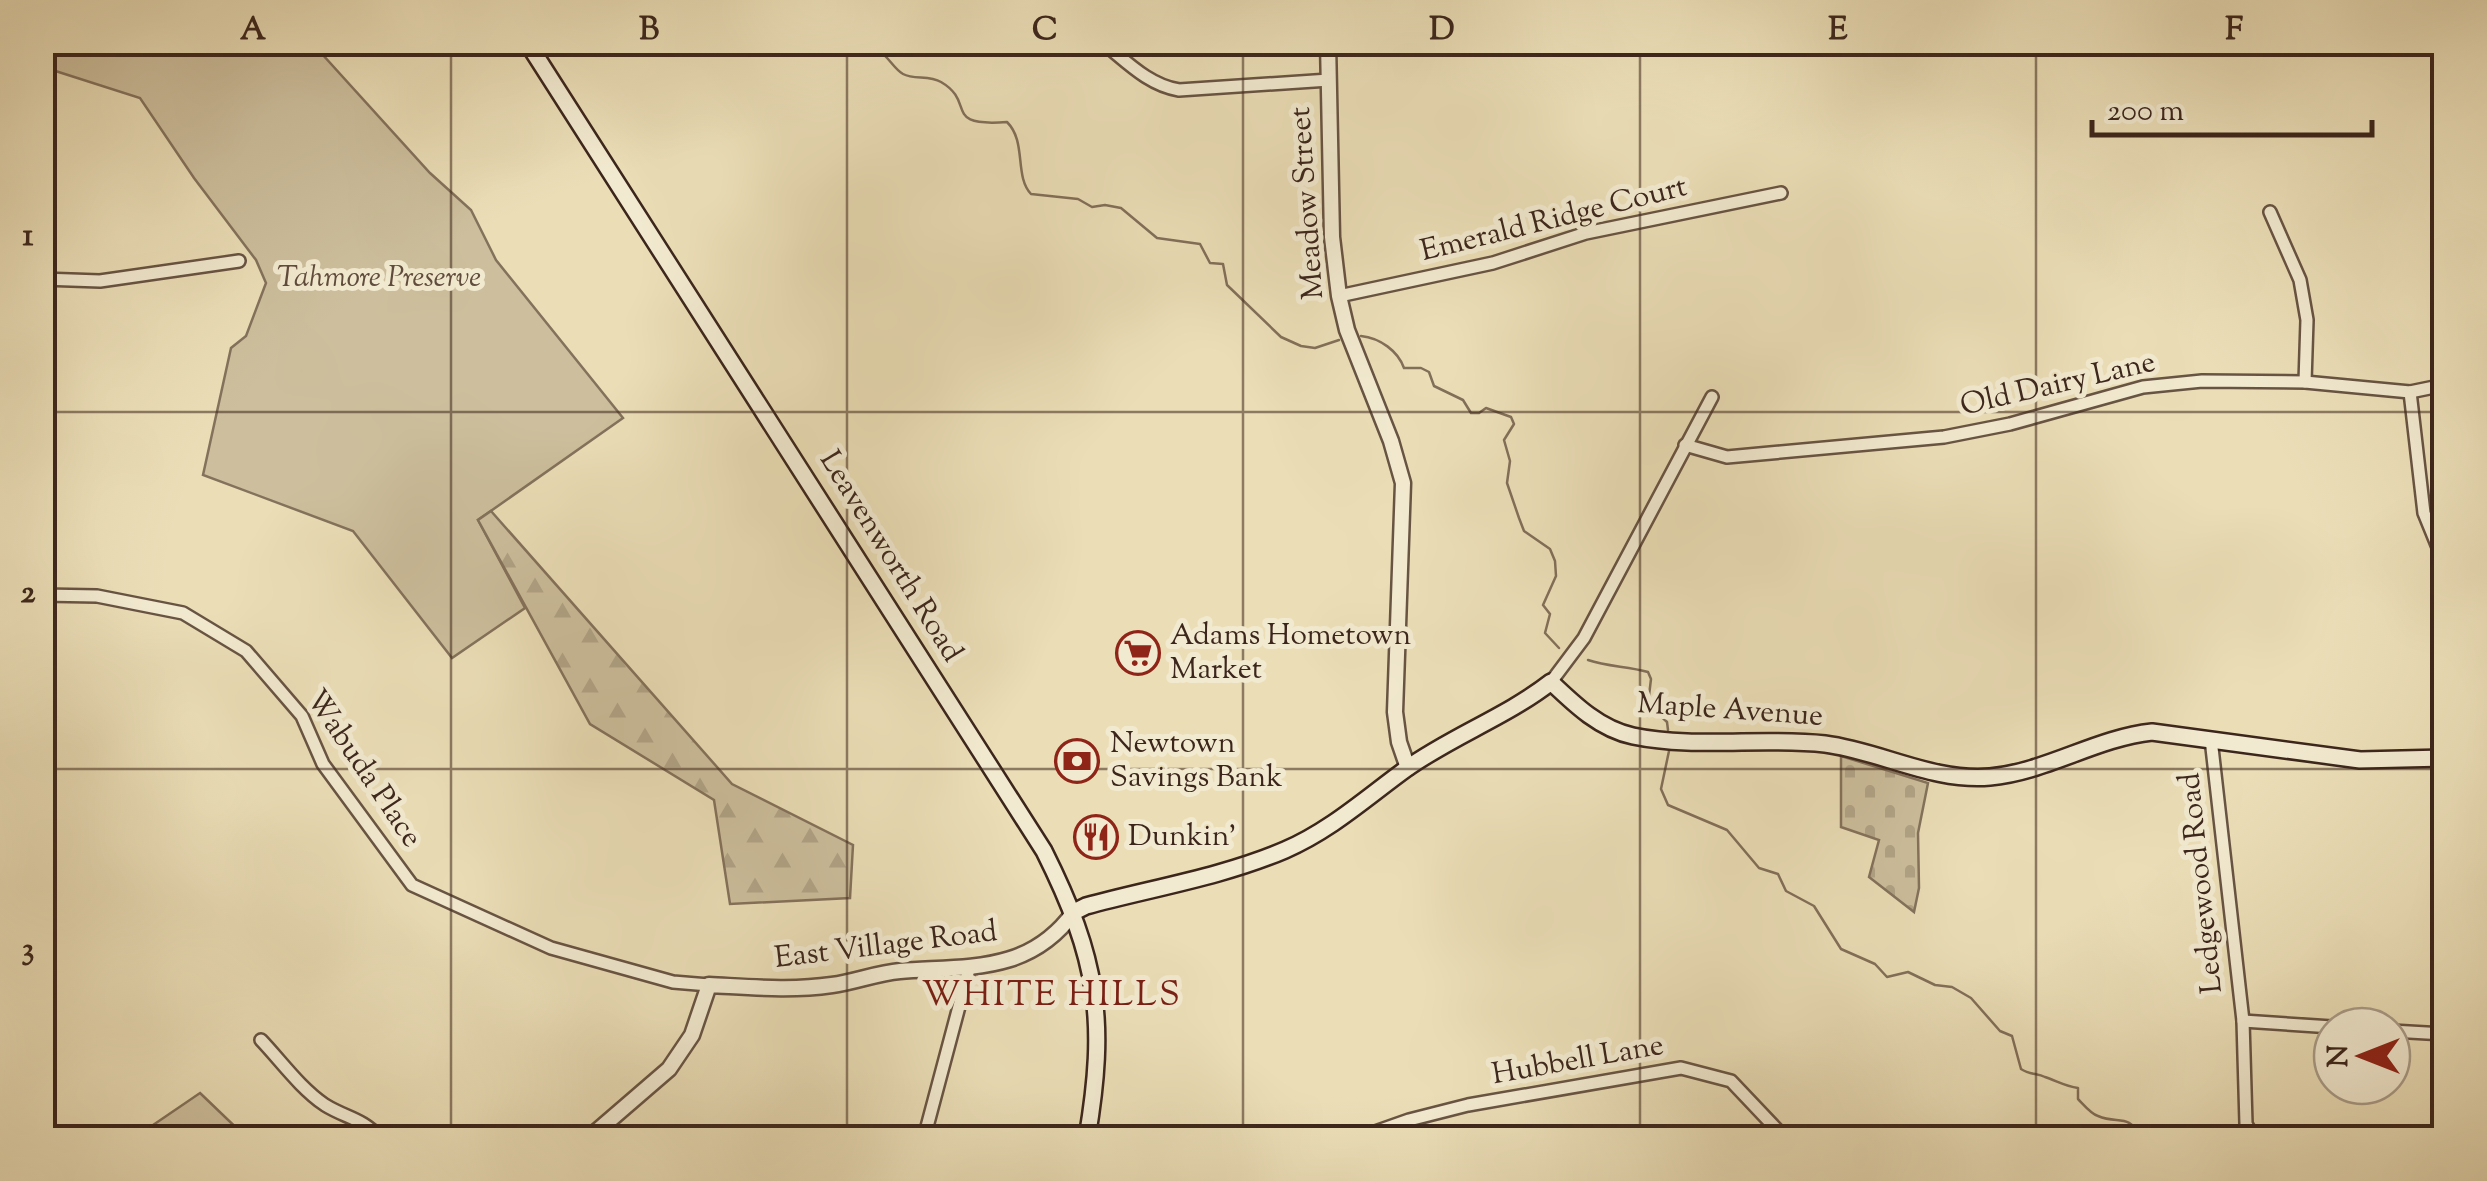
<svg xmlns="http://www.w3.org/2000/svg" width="2487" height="1181" viewBox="0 0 2487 1181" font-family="'Sorts Mill Goudy',serif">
<defs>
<pattern id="forest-firs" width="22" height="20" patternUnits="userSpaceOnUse" patternTransform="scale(2.5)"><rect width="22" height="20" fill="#cdbf9d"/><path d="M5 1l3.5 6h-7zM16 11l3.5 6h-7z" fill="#b1a487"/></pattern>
<pattern id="cemetery-stones" width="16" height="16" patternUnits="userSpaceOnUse" patternTransform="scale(2.5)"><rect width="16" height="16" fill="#cdbf9d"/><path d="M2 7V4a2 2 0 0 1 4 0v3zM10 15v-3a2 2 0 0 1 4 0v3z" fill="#b1a487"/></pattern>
</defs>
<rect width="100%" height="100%" fill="#ebdeb7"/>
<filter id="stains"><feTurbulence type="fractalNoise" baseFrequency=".002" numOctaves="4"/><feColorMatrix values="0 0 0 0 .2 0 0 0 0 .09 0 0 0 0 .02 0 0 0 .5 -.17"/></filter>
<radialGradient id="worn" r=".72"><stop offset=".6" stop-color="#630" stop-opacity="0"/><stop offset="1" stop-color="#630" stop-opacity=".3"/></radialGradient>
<!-- green -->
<g fill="#cdbf9d" stroke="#84725c" stroke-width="2.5">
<path d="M 43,43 L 312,43 L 430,173 L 471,210 L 496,260 L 623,418 L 478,520 L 525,608 L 452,658 L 353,531 L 203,475 L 231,348 L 246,336 L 266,283 L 256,260 L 194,178 L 140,98 L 43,67 Z"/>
<path d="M 200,1093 L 247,1138 L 134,1138 Z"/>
</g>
<!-- forest -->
<path fill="url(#forest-firs)" stroke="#84725c" stroke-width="2.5" d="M 491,511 L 732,784 L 853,845 L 850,898 L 730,904 L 714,800 L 590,724 L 478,520 Z"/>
<!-- cemetery -->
<path fill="url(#cemetery-stones)" stroke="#84725c" stroke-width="2.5" d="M 1841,756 L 1928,783 L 1918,833 L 1919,888 L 1914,912 L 1869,877 L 1879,840 L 1841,827 Z"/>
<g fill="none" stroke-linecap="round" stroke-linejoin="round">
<!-- stream -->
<g stroke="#826f59" stroke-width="2.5">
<path d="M 843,42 C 857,54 868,46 880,52 C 888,56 894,69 903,74 C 914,80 929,75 941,82 C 977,103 941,127 1007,122 C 1027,142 1014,176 1031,194 L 1078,199 L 1092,207 L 1105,205 L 1121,208 L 1157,238 L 1200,244 L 1210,263 L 1223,264 L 1227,285 L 1281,337 L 1301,346 L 1315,348 L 1339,340"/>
<path d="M 1361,336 C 1380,338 1398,351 1404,368 L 1421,368 L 1429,372 L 1434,386 L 1463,400 L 1471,413 L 1479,413 L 1486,408 L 1511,417 L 1514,424 L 1504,440 L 1510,461 L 1507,483 L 1519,518 L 1524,531 L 1550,549 L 1555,561 L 1556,576 L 1543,605 L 1550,614 L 1545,633 L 1559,648"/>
<path d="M 1588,660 C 1608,667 1628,666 1648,672 L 1651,679 L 1648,704 L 1667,722 L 1668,730"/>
<path d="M 1669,751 L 1661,789 L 1668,805 L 1727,830 L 1759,868 L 1778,874 L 1786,891 L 1814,906 L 1841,949 L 1875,964 L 1887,977 L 1908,972 L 1935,985 L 1952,987 L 1971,998 L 2000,1031 L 2012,1036 L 2021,1069 C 2030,1075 2037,1073 2045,1077 C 2057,1081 2065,1086 2078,1088 L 2078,1099 C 2083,1104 2091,1114 2098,1116 C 2119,1125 2128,1112 2141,1138"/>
</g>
<!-- minor casing -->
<g stroke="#685443" stroke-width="16">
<g id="minor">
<path d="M 1102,42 C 1126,61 1148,85 1179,90 L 1329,80"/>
<path d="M 2270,212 L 2300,280 L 2307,320 L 2305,382"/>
<path d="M 42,279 L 100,281 L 239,261"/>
<path d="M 1339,296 L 1493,263 L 1586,233 L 1781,193"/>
<path d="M 2410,392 L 2424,513 L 2444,562"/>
<path d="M 1685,445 L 1727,457 L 1944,437 L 2010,424 L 2143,387 L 2202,381 L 2305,382 L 2410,392 L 2444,385"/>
<path d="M 42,595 L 97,596 L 183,613 L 246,651 L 302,716 L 323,764 L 412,885 L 551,948 L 673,982 L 709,985"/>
<path d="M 1551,682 L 1584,638 L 1712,397"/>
<path d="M 2211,739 L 2243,1021 L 2246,1124 L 2254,1138"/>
<path d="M 2243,1021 L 2332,1027"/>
<path d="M 2392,1031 L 2444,1034"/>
<path d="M 261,1040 C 281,1061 300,1088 325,1105 C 346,1118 362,1118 380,1138"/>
<path d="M 924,1138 L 969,969"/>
<path d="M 1358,1138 L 1409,1120 L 1468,1105 L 1681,1068 L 1731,1081 L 1785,1138"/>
</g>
</g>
<!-- tertiary casing -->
<g stroke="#685443" stroke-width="19">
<g id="tertiary">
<path d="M 1328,42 L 1332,237 L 1339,296 L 1347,330 L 1391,441 L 1403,483 L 1395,712 L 1399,742 L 1408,768"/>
<path d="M 589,1138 L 669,1069 L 692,1035 L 709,985 C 750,987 791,991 832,985 C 855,982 877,973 900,971 C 968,966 1029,974 1074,912"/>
</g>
</g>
<!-- secondary casing -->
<g stroke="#3c261c" stroke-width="20">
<g id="secondary">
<path d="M 527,42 L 1044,851 C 1098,959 1107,1020 1087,1138"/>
<path d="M 1074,912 L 1086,906 C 1152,888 1222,877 1285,850 C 1331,830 1366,798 1406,769 C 1452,736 1506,717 1551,682 C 1575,705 1600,729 1633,736 C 1695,749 1762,737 1825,744 C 1880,751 1933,782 1990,777 C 2046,772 2096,738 2152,732 L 2360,760 L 2444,758"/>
</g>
</g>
<!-- minor -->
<use href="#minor" stroke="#f2ead0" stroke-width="11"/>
<!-- tertiary -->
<use href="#tertiary" stroke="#f2ead0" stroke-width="14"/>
<!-- secondary -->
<use href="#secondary" stroke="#f2ead0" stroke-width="15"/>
</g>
<!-- grid -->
<path fill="none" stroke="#3c261c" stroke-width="2.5" stroke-opacity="0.55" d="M 451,42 L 451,1138M 847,42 L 847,1138M 1243,42 L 1243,1138M 1640,42 L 1640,1138M 2036,42 L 2036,1138M 42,412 L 2444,412M 42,769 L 2444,769"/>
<!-- icons -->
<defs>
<g id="supermarket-ring" transform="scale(2.25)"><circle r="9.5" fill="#f2ead0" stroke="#8f2418" stroke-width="1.5"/><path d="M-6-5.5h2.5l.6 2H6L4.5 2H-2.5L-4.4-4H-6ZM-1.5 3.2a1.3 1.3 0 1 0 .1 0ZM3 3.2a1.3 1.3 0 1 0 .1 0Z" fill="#8f2418"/></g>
<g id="bank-ring" transform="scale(2.25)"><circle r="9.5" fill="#f2ead0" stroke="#8f2418" stroke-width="1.5"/><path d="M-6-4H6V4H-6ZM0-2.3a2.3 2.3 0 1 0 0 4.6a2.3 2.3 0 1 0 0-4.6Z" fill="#8f2418"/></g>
<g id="restaurant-ring" transform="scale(2.25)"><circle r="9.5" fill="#f2ead0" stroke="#8f2418" stroke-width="1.5"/><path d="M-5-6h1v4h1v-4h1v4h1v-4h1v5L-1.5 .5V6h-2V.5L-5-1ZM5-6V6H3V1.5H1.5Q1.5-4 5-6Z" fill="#8f2418"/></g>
</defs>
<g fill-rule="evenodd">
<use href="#supermarket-ring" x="1138" y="653"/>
<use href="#bank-ring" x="1077" y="761"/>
<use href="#restaurant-ring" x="1096" y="837"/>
</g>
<g text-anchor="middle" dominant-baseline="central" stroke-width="10" stroke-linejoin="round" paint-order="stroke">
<!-- street labels -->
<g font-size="30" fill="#3c261c" stroke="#f2ead0">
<text transform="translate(1308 203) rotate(-94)">Meadow Street</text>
<text transform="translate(1554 220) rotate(-14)">Emerald Ridge Court</text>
<text transform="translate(2058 385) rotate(-13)">Old Dairy Lane</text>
<text transform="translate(890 557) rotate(58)">Leavenworth Road</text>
<text transform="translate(1730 711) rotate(4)">Maple Avenue</text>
<text transform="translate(363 769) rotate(56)">Wabuda Place</text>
<text transform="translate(2202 883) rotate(-96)">Ledgewood Road</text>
<text transform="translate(886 946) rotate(-7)">East Village Road</text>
<text transform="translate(1578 1061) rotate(-10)">Hubbell Lane</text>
</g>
<!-- park labels -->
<g font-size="30" font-style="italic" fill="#604c3c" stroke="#f2ead0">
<text x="379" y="278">Tahmore Preserve</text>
</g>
<!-- poi labels -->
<g font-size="30" fill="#3c261c" stroke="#f2ead0" text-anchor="start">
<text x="1170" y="636">Adams Hometown<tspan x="1170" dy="34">Market</tspan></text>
<text x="1110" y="744">Newtown<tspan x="1110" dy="34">Savings Bank</tspan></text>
<text x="1128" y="837">Dunkin'</text>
</g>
<!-- quarter labels -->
<g font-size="35" letter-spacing="2.5" fill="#7a1f14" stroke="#f2ead0">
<text x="1052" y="996">WHITE HILLS</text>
</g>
</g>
<!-- margin -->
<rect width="2487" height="1181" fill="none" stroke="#ebdeb7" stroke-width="110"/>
<!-- north arrow -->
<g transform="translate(2362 1056) rotate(270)"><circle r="48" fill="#f2ead0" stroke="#a99c88" stroke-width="2.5"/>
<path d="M0-8L18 38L0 25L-18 38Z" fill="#8f2418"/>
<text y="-15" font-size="28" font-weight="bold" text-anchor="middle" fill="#3c261c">N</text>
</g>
<!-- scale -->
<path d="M2092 120v15h280v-15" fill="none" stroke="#3c261c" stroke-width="5"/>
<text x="2107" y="120" font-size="30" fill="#3c261c" stroke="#f2ead0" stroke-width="8" paint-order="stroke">200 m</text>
<rect x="55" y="55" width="2377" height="1071" fill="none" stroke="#3c261c" stroke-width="4"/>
<g font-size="32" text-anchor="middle" font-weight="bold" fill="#3c261c">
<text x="253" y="39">A</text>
<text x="649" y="39">B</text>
<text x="1045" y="39">C</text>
<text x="1442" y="39">D</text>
<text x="1838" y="39">E</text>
<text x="2234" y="39">F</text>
<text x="28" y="245">1</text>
<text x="28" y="602">2</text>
<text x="28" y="959">3</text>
</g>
<rect width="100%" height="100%" filter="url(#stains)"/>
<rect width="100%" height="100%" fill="url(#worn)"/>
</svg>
